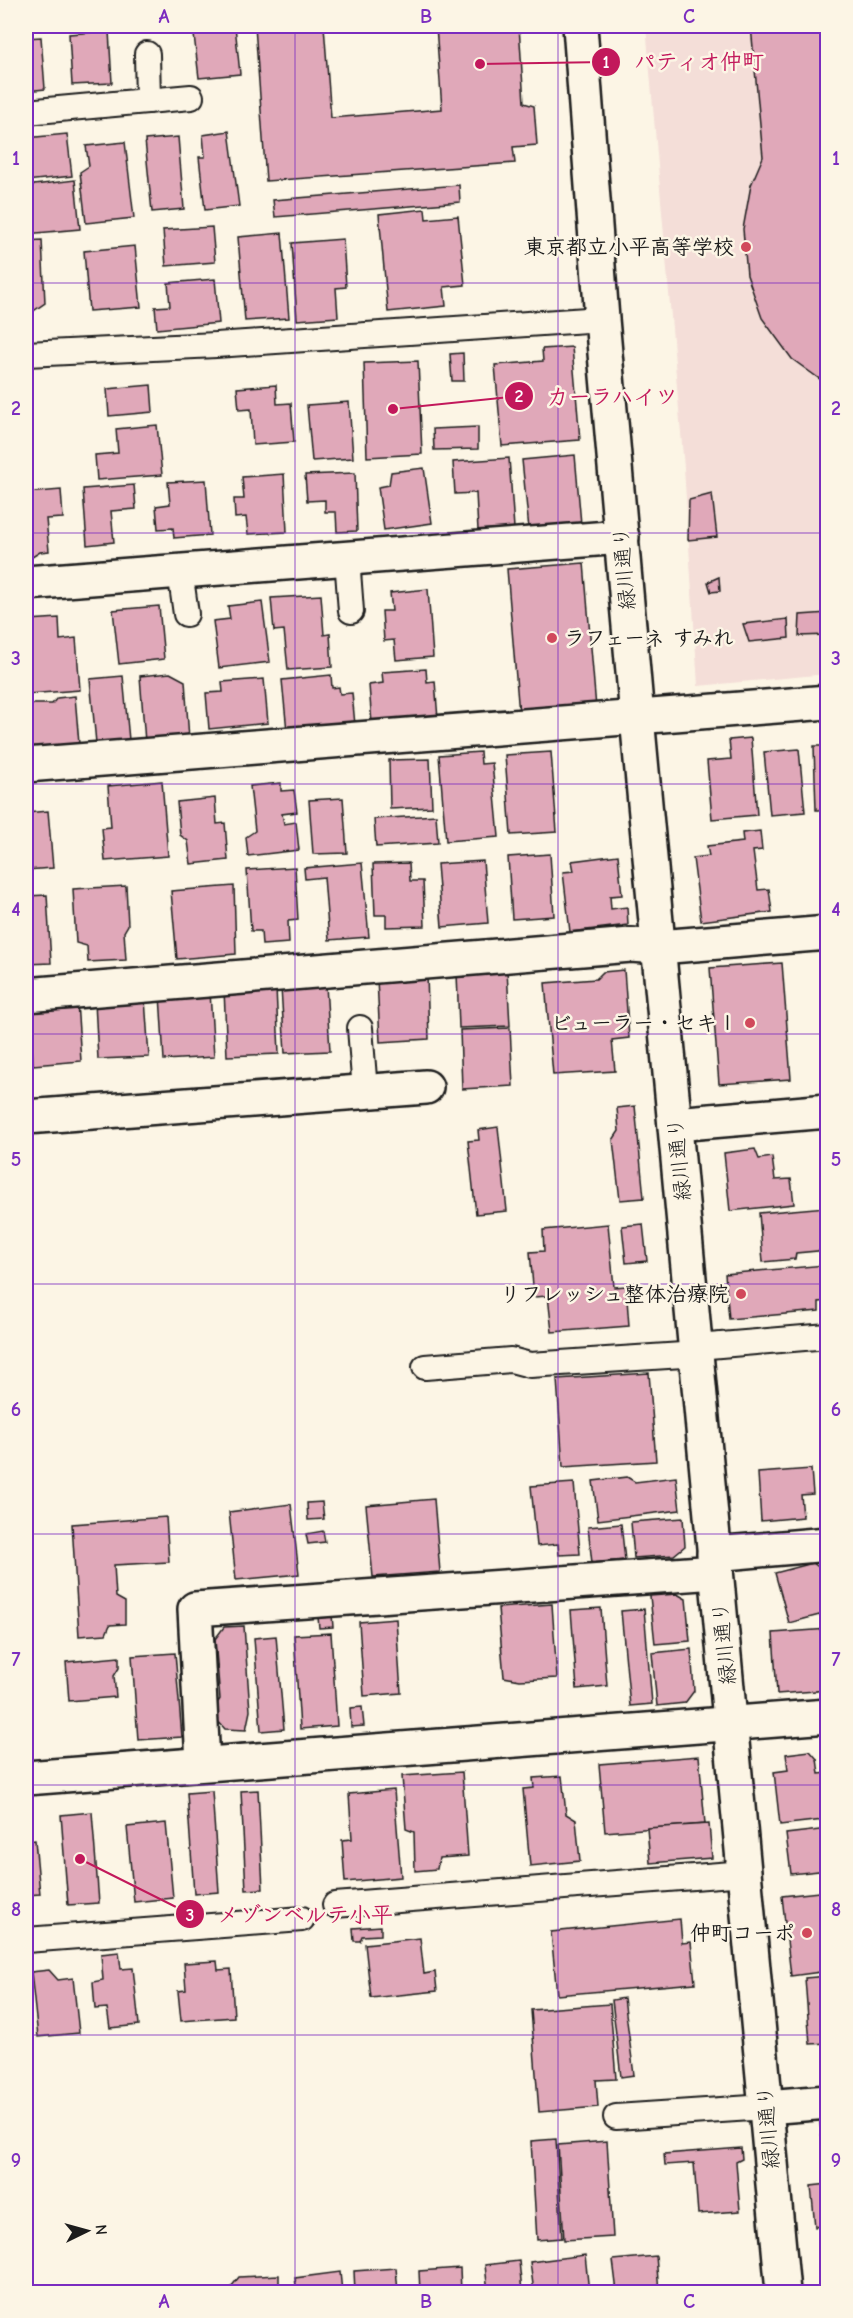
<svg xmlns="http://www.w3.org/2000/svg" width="853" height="2318" viewBox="0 0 853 2318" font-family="'Comic Neue','Klee One',sans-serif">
<rect width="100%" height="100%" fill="#fcf5e5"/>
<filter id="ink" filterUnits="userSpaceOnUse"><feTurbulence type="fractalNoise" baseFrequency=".0167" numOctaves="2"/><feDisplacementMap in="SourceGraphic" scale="12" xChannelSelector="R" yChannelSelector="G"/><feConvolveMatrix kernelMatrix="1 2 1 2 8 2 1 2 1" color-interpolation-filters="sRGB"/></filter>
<g filter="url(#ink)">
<!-- built -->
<path fill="#f4ded8" d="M 646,26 L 827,26 L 827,674 L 698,686 L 684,468 Z"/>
<!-- building -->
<g fill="#e0a8b9" stroke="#1c1c1c" stroke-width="1.5">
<path d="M 72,26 L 110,26 L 73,30 Z"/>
<path d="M 193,26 L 235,26 L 240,74 L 199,78 Z"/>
<path d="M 255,26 L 324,26 L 331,118 L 442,109 L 436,26 L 519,26 L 524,103 L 534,106 L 537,145 L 513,147 L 515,163 L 266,181 Z"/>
<path d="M 751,26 L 828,26 L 828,385 L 792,359 L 762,318 L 747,275 L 743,229 L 751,185 L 763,157 Z"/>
<path d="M 109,31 L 112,83 L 72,85 L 69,34 Z"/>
<path d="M 41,37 L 45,89 L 26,91 L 26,38 Z"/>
<path d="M 229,131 L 239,206 L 205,210 L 199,157 L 205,157 L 203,135 Z"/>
<path d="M 67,134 L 72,176 L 26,181 L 26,138 Z"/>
<path d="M 178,137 L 184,209 L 152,212 L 145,140 Z"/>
<path d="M 125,142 L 134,218 L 86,223 L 80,172 L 89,166 L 86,146 Z"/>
<path d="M 75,180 L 80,229 L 26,234 L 26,186 Z"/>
<path d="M 459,185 L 460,202 L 275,217 L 273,200 Z"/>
<path d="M 425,209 L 426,219 L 458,216 L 465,285 L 444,287 L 446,306 L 388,312 L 379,214 Z"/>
<path d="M 212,227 L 215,262 L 166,266 L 163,230 Z"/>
<path d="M 282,233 L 289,318 L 245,321 L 238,237 Z"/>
<path d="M 343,239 L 346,287 L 336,288 L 338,317 L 297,320 L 292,243 Z"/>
<path d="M 42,240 L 45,303 L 32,312 L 26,313 L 26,241 Z"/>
<path d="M 135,246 L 141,307 L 89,311 L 84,251 Z"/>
<path d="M 215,279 L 219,323 L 157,329 L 155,307 L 170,306 L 168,283 Z"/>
<path d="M 572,347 L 580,440 L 502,446 L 495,365 L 543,361 L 542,349 Z"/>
<path d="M 463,353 L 464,381 L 452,381 L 450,354 Z"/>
<path d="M 418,361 L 422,454 L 367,457 L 364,363 Z"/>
<path d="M 151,385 L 153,412 L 109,416 L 107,389 Z"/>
<path d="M 276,385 L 277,404 L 291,403 L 294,442 L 253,445 L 251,409 L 239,410 L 237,388 Z"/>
<path d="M 349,402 L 353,458 L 312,461 L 307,405 Z"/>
<path d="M 157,425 L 162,475 L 97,480 L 95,455 L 118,453 L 116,429 Z"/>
<path d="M 478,427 L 478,449 L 434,450 L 433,429 Z"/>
<path d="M 26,434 L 30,484 L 26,484 Z"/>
<path d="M 575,455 L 581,524 L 529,529 L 522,460 Z"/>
<path d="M 509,458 L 514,528 L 478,530 L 476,493 L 455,494 L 453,462 Z"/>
<path d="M 424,468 L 432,523 L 384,530 L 378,487 L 389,485 L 391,472 Z"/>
<path d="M 355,473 L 357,531 L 337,532 L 336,512 L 325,512 L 325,500 L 307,501 L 305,475 Z"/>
<path d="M 284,474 L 287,532 L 248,534 L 246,517 L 235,518 L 234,499 L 244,499 L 242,477 Z"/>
<path d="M 206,480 L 210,535 L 174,538 L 173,528 L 158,529 L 156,506 L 170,504 L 168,482 Z"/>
<path d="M 134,485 L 136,509 L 111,511 L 114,542 L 87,545 L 83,489 Z"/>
<path d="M 61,490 L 63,518 L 46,519 L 49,551 L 40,552 L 26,561 L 26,493 Z"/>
<path d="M 712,494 L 717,537 L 688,540 L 689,500 Z"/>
<path d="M 584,563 L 596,708 L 519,714 L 507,569 Z"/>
<path d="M 719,577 L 720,591 L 711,592 L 708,582 Z"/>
<path d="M 428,589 L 433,657 L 396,660 L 394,640 L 384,641 L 382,611 L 392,611 L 390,593 Z"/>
<path d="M 321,595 L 324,635 L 330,634 L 332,667 L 288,670 L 284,630 L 274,631 L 271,598 Z"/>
<path d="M 262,602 L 270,662 L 219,668 L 213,621 L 230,619 L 228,606 Z"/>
<path d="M 159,606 L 164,659 L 119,664 L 113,610 Z"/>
<path d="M 828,613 L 828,635 L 799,636 L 800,615 Z"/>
<path d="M 59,618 L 60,640 L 76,638 L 80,690 L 27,694 L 26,649 L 31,644 L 29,620 Z"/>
<path d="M 788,619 L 789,638 L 749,642 L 743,624 Z"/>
<path d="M 426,669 L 427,682 L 435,681 L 438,719 L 372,724 L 369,685 L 383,683 L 382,672 Z"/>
<path d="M 170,673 L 185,681 L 189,739 L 145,742 L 140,676 Z"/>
<path d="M 331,675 L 332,688 L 339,687 L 340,694 L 352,693 L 355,725 L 287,731 L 282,680 Z"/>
<path d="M 123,676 L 129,740 L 96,743 L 90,679 Z"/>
<path d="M 264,679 L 268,723 L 209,729 L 206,693 L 223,692 L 222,682 Z"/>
<path d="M 75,696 L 79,744 L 26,748 L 26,704 L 52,704 L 57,698 Z"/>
<path d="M 751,738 L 757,815 L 712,819 L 707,761 L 731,759 L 729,740 Z"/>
<path d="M 814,746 L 828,746 L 828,810 L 816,810 Z"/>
<path d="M 799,749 L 805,812 L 770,815 L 764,752 Z"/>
<path d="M 480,752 L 481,764 L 492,763 L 499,837 L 446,841 L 439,755 Z"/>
<path d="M 551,752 L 557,832 L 511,835 L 505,755 Z"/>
<path d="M 430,759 L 432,807 L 390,809 L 389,760 Z"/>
<path d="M 162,781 L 168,856 L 105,861 L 102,828 L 111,827 L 108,786 Z"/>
<path d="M 281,783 L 281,791 L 294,790 L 297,812 L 282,814 L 284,824 L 296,822 L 299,850 L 248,856 L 246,837 L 255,831 L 250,786 Z"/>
<path d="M 215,798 L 217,824 L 225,823 L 228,860 L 191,864 L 188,841 L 180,835 L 177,802 Z"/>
<path d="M 343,798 L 347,853 L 313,854 L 309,800 Z"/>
<path d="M 48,811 L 53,868 L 26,870 L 26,813 Z"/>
<path d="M 436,815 L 438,843 L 376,847 L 374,819 Z"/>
<path d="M 760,831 L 762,850 L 753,851 L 758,890 L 769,889 L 772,912 L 701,921 L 693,858 L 709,856 L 707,846 L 743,842 L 742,833 Z"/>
<path d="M 550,854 L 554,916 L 512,919 L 508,857 Z"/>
<path d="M 618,855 L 622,895 L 610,896 L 611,909 L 627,907 L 628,925 L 570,932 L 563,872 L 574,871 L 572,861 Z"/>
<path d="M 483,861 L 488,923 L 442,927 L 437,864 Z"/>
<path d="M 362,863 L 369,937 L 329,940 L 324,877 L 305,879 L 304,868 Z"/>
<path d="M 409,863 L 410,881 L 423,881 L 425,926 L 386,927 L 386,915 L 375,915 L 373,864 Z"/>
<path d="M 295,867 L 298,920 L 288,921 L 289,943 L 262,945 L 261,931 L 251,931 L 247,870 Z"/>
<path d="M 126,886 L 128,925 L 124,932 L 126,960 L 88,962 L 87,946 L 76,943 L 73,889 Z"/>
<path d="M 234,886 L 236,954 L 177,959 L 171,891 Z"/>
<path d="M 47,895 L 51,963 L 26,964 L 26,896 Z"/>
<path d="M 782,963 L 791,1079 L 719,1084 L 710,968 Z"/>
<path d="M 507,970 L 510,1026 L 459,1028 L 457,973 Z"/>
<path d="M 624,970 L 629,1038 L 612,1040 L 615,1071 L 553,1075 L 545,983 L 596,979 L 603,972 Z"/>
<path d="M 427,975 L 429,1039 L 380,1042 L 377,978 Z"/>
<path d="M 326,985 L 330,1051 L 285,1053 L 281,987 Z"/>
<path d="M 276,988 L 279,1054 L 227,1056 L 224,990 Z"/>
<path d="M 210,992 L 214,1057 L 164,1060 L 160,995 Z"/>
<path d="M 145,999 L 149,1057 L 98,1059 L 95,1002 Z"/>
<path d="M 77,1002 L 81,1061 L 33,1065 L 30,1005 Z"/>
<path d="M 510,1028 L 513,1086 L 462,1089 L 460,1030 Z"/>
<path d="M 635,1106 L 644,1198 L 620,1200 L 613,1140 L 619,1131 L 617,1108 Z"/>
<path d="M 498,1127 L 507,1211 L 476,1214 L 468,1141 L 479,1140 L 478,1130 Z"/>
<path d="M 828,1147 L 828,1183 L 824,1148 Z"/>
<path d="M 755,1149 L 759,1159 L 772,1157 L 775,1180 L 791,1179 L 794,1204 L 730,1211 L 724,1153 Z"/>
<path d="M 826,1207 L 828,1250 L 796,1253 L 795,1259 L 763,1262 L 759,1213 Z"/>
<path d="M 608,1224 L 614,1287 L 626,1286 L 629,1326 L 552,1332 L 548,1296 L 534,1297 L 530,1252 L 544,1251 L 543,1230 Z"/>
<path d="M 643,1224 L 647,1261 L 626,1263 L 622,1226 Z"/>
<path d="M 825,1265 L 827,1301 L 819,1302 L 819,1311 L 729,1319 L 725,1274 Z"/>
<path d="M 649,1373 L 656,1461 L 563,1467 L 557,1379 Z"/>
<path d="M 811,1469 L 813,1494 L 801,1495 L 803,1517 L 761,1521 L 758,1473 Z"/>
<path d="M 627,1477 L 635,1482 L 676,1477 L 680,1510 L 598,1520 L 593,1481 Z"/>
<path d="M 574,1483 L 580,1554 L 559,1555 L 558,1544 L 537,1546 L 531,1486 Z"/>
<path d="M 434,1499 L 440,1572 L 373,1577 L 366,1505 Z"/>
<path d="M 322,1502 L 324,1519 L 308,1520 L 307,1503 Z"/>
<path d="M 291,1504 L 299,1574 L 236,1580 L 229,1512 Z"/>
<path d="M 166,1517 L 169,1562 L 114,1565 L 116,1597 L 125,1602 L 125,1624 L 110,1625 L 106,1634 L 79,1636 L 72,1524 Z"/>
<path d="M 683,1518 L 685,1546 L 674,1555 L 634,1558 L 631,1522 Z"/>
<path d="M 621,1524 L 625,1560 L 592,1563 L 588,1527 Z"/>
<path d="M 323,1531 L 325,1542 L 308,1544 L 306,1534 Z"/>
<path d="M 813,1563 L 821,1569 L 828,1567 L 828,1616 L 823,1614 L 789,1623 L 775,1573 Z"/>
<path d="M 677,1594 L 686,1599 L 690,1641 L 655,1644 L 650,1596 Z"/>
<path d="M 552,1604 L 557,1678 L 520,1680 L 504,1677 L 498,1608 Z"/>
<path d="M 601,1608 L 607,1686 L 577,1689 L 571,1610 Z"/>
<path d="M 644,1609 L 652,1704 L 630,1706 L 621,1611 Z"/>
<path d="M 332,1615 L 333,1627 L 319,1628 L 318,1617 Z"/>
<path d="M 396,1619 L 401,1693 L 364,1696 L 359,1622 Z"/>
<path d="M 244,1626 L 250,1711 L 246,1730 L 225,1729 L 217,1720 L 215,1707 L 220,1699 L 215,1639 L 224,1627 Z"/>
<path d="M 828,1629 L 828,1690 L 777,1694 L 773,1633 Z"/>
<path d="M 331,1633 L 337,1726 L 300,1729 L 294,1635 Z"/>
<path d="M 276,1636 L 284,1729 L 261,1731 L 254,1638 Z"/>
<path d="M 691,1649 L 694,1691 L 685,1703 L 657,1706 L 652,1653 Z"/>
<path d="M 175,1653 L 182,1737 L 138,1740 L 132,1656 Z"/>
<path d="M 119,1657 L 119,1668 L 114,1676 L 116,1697 L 69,1701 L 66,1662 Z"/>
<path d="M 362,1707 L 364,1726 L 351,1727 L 350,1708 Z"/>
<path d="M 810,1751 L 817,1759 L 819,1774 L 828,1773 L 828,1810 L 821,1810 L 823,1820 L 780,1825 L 774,1772 L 788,1770 L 786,1754 Z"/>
<path d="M 699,1756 L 705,1824 L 605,1832 L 599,1764 Z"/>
<path d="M 462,1772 L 468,1856 L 439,1858 L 437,1869 L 415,1871 L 414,1832 L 406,1829 L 402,1776 Z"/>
<path d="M 562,1776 L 566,1814 L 576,1820 L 580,1861 L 530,1866 L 523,1789 L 534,1788 L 533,1778 Z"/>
<path d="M 258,1790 L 263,1889 L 246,1890 L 241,1791 Z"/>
<path d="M 394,1790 L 401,1877 L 345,1882 L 342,1840 L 352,1839 L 349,1794 Z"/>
<path d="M 212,1791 L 219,1892 L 194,1894 L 187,1793 Z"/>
<path d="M 92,1812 L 99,1903 L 68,1905 L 61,1815 Z"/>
<path d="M 166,1823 L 173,1898 L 134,1902 L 127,1827 Z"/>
<path d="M 709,1824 L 712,1858 L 650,1863 L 647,1828 Z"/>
<path d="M 828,1829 L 828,1870 L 791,1874 L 786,1834 Z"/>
<path d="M 35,1840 L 40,1894 L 26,1895 L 26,1841 Z"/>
<path d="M 828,1891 L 828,1971 L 791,1976 L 782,1896 Z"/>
<path d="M 680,1919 L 682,1943 L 691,1942 L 695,1983 L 557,1995 L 551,1932 Z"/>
<path d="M 381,1926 L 381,1935 L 362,1936 L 360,1941 L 354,1941 L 353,1928 Z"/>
<path d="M 420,1938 L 424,1974 L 435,1972 L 437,1991 L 371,1998 L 365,1944 Z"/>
<path d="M 119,1952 L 121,1969 L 133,1968 L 139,2025 L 110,2028 L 107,2008 L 95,2009 L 93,1982 L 103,1980 L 101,1954 Z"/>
<path d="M 217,1961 L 218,1970 L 231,1969 L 234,2017 L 181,2021 L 178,1991 L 186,1990 L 184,1963 Z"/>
<path d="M 49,1970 L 58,1980 L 73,1978 L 79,2033 L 38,2037 L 31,1972 Z"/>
<path d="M 828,1976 L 828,2043 L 810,2044 L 805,1978 Z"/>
<path d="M 624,1998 L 634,2075 L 621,2077 L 612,2000 Z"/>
<path d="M 610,2004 L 616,2079 L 596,2080 L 598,2107 L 539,2112 L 531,2010 Z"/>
<path d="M 828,2122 L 828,2177 L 827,2177 L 820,2123 Z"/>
<path d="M 556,2139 L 562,2238 L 537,2240 L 531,2141 Z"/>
<path d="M 607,2141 L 613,2237 L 564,2240 L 558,2145 Z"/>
<path d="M 741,2148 L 742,2159 L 736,2162 L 740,2211 L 698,2214 L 694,2163 L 665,2165 L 664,2154 Z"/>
<path d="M 828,2184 L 828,2225 L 815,2227 L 811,2186 Z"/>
<path d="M 585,2255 L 589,2292 L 534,2292 L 530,2262 Z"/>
<path d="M 656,2256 L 659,2292 L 617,2292 L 613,2260 Z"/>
<path d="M 519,2261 L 522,2292 L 488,2292 L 485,2265 Z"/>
<path d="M 396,2268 L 398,2292 L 355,2292 L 354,2271 Z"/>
<path d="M 460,2268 L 461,2292 L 420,2292 L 419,2271 Z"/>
<path d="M 340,2272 L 342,2292 L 297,2292 L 295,2278 Z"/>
<path d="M 279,2275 L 279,2292 L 232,2292 L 231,2287 L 239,2277 Z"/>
</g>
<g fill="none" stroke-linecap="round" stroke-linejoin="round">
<!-- lane casing -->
<g stroke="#1c1c1c" stroke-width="28">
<g id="lane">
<path d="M 147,54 L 148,101"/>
<path d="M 26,112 L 191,97"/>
<path d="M 26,354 L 216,345 L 602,319"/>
<path d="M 347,558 L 351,611"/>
<path d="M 180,571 L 186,614"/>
<path d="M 360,1028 L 365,1091"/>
<path d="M 697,1347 L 828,1336"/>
<path d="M 425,1367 L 511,1360 L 530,1365 L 698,1354"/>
<path d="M 335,1905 L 745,1873"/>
<path d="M 26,1940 L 302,1919"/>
<path d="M 616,2117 L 766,2107"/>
</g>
</g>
<!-- street casing -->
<g stroke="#1c1c1c" stroke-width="38">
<g id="street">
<path d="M 26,583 L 622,537"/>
<path d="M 26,765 L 828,702"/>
<path d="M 26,995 L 631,945 L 659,947 L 828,933"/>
<path d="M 26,1117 L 426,1087"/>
<path d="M 675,1124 L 828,1111"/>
<path d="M 714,1554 L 828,1544"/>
<path d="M 203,1763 L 195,1609 L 716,1572"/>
<path d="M 766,2107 L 828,2102"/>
</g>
</g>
<!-- secondary casing -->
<g stroke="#1c1c1c" stroke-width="38">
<g id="secondary">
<path d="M 580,26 L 602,319 L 637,717 L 783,2292"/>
<path d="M 26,1778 L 828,1716"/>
</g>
</g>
<!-- lane -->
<use href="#lane" stroke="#fcf5e5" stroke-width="24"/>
<!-- street -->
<use href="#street" stroke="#fcf5e5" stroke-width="33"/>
<!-- secondary -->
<use href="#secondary" stroke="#fcf5e5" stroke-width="33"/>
</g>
</g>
<!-- grid -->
<path fill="none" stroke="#7b2cbf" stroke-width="1.5" stroke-opacity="0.55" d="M 295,26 L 295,2292M 558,26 L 558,2292M 26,283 L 828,283M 26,533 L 828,533M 26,784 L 828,784M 26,1034 L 828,1034M 26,1284 L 828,1284M 26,1534 L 828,1534M 26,1785 L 828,1785M 26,2035 L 828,2035"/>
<!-- markers -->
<g fill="#d1495b" stroke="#fcf5e5" stroke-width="2">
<circle cx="746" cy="247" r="6"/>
<circle cx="552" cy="638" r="6"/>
<circle cx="750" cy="1023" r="6"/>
<circle cx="741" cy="1294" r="6"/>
<circle cx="807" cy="1933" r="6"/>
</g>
<g text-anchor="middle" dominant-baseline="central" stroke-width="5" stroke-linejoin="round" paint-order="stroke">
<!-- poi labels -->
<g font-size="21" font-weight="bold" fill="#1c1c1c" stroke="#fcf5e5" text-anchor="end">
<text x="734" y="247">東京都立小平高等学校</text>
<text x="564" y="638" text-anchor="start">ラフェーネ すみれ</text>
<text x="738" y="1023">ビューラー・セキⅠ</text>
<text x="729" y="1294">リフレッシュ整体治療院</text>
<text x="795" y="1933">仲町コーポ</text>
</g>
<!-- street labels -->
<g font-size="21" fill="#1c1c1c" stroke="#fcf5e5">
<text transform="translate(624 568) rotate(-95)">緑川通り</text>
<text transform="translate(679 1159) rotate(-96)">緑川通り</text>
<text transform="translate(724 1643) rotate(-96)">緑川通り</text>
<text transform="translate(768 2127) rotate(-95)">緑川通り</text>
</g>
</g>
<!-- callouts -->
<path fill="none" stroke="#c2185b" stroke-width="2" d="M480 64L606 62M393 409L519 396M80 1859L190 1914"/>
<g fill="#c2185b" stroke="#fcf5e5" stroke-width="2">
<circle cx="480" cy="64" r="6"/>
<circle cx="393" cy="409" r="6"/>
<circle cx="80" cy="1859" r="6"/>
<circle cx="606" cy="62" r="15"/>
<circle cx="519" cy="396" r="15"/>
<circle cx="190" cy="1914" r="15"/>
</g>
<g font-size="18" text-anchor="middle" font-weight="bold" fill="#fff">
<text x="606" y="68">1</text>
<text x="519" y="402">2</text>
<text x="190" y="1921">3</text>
</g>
<g font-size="22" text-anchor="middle" font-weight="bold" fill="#c2185b" stroke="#fcf5e5" stroke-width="5" stroke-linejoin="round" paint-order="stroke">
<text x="699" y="69">パティオ仲町</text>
<text x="612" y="404">カーラハイツ</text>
<text x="305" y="1922">メゾンベルテ小平</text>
</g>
<!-- margin -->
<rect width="853" height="2318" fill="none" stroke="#fcf5e5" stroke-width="66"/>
<!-- north arrow -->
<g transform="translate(87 2231) rotate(85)" stroke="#fcf5e5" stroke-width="4.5" paint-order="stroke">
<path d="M0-4.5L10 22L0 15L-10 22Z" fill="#1c1c1c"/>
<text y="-9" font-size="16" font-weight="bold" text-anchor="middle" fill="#1c1c1c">N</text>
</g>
<rect x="33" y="33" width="787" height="2252" fill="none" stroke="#7b2cbf" stroke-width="2"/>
<g font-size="20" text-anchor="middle" font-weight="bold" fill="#7b2cbf">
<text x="164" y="23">A</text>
<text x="426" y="23">B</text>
<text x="689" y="23">C</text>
<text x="16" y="165">1</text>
<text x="836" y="165">1</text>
<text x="16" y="415">2</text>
<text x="836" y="415">2</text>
<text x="16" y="665">3</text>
<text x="836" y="665">3</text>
<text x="16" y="916">4</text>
<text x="836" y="916">4</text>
<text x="16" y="1166">5</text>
<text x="836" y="1166">5</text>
<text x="16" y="1416">6</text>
<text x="836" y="1416">6</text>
<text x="16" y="1666">7</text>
<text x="836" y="1666">7</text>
<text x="16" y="1916">8</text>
<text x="836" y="1916">8</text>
<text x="16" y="2167">9</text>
<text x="836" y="2167">9</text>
<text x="164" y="2308">A</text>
<text x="426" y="2308">B</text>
<text x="689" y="2308">C</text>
</g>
</svg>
